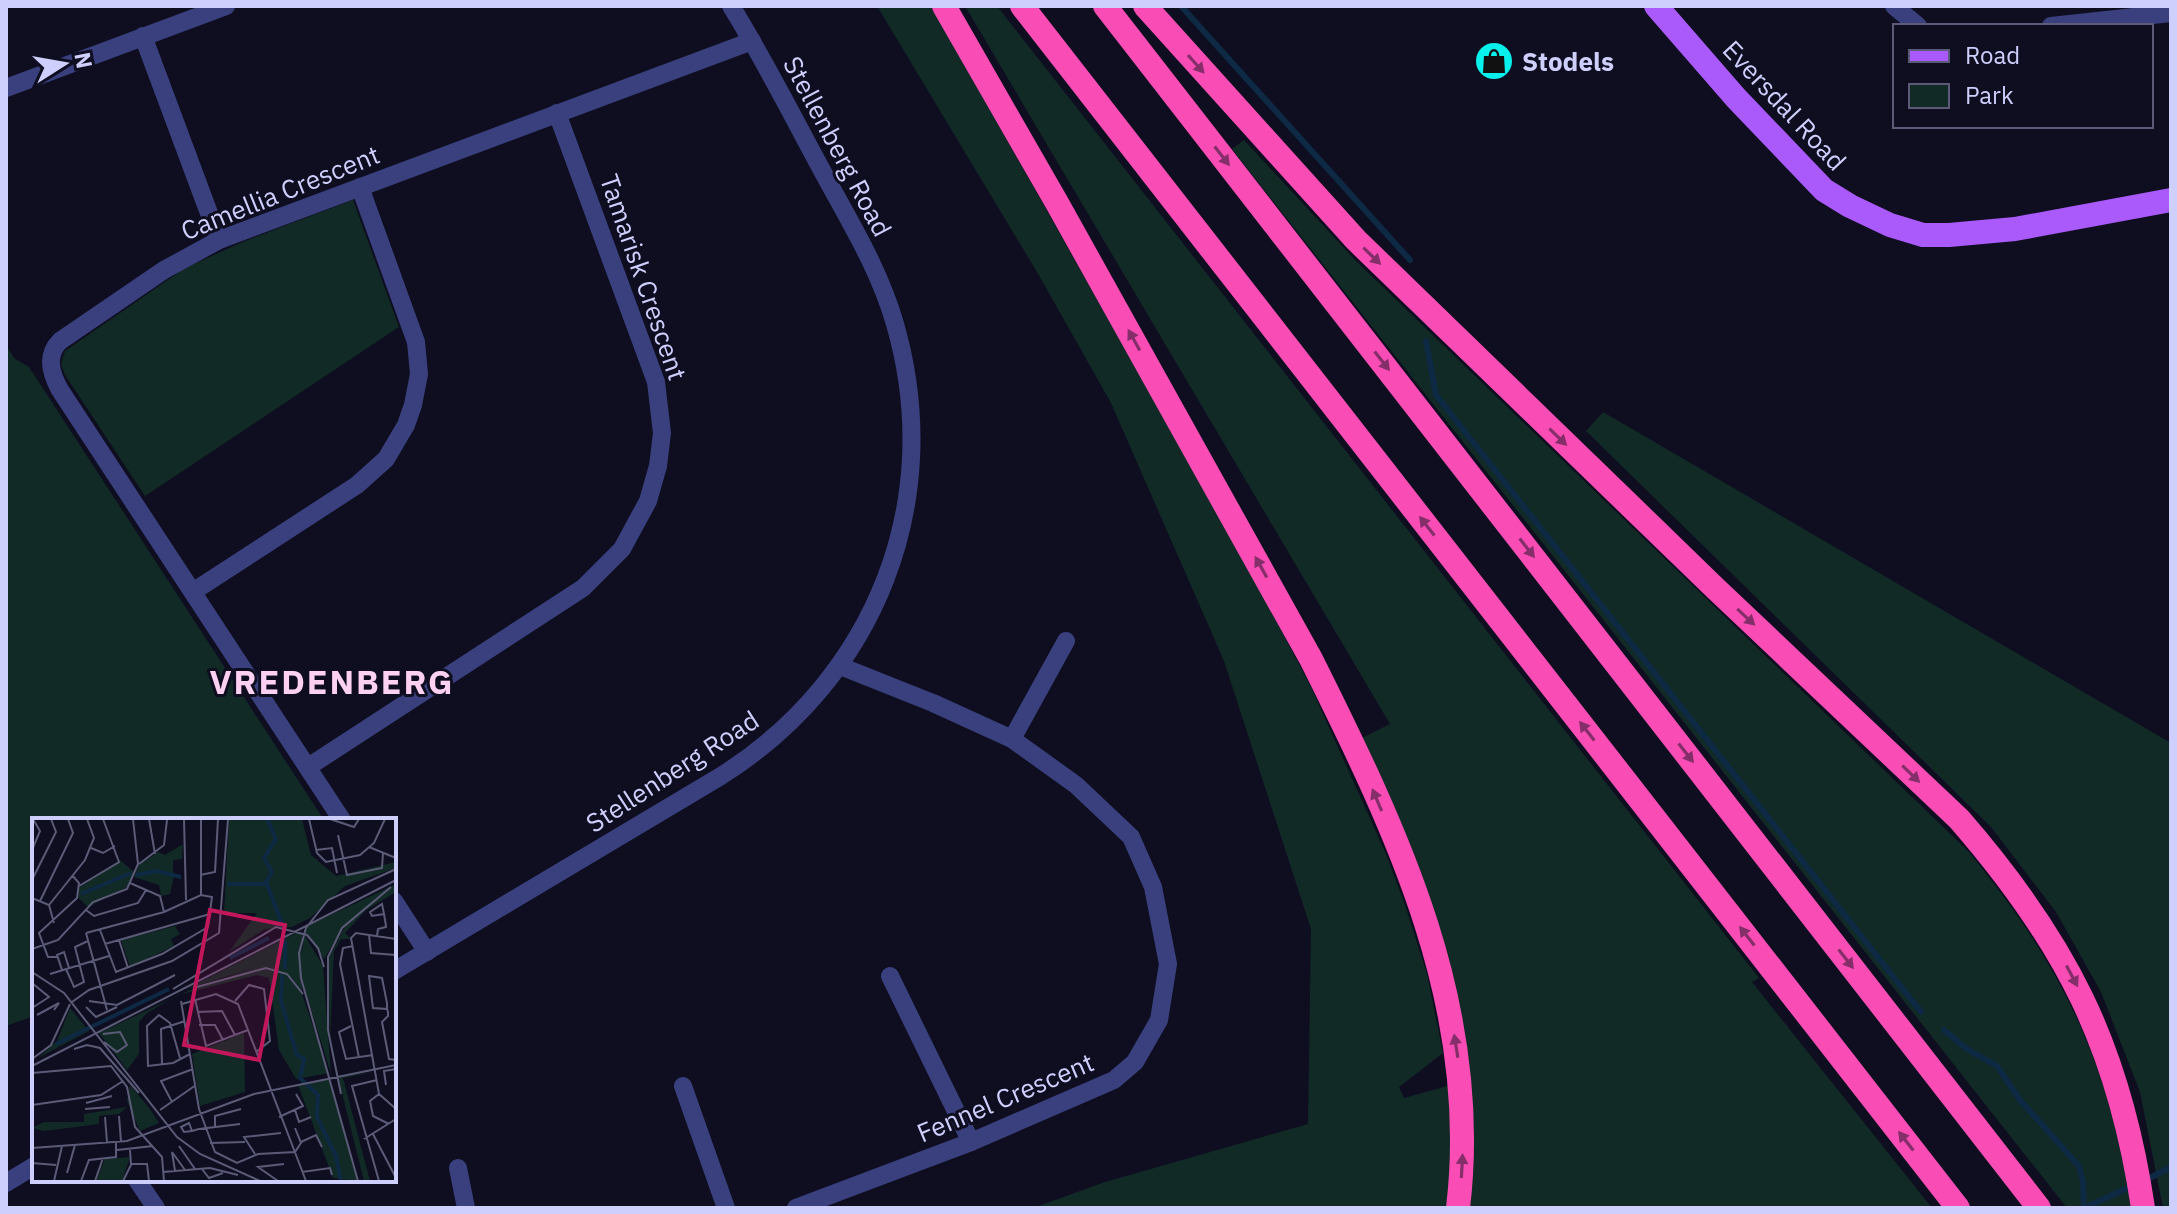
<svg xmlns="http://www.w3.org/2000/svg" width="2177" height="1214" viewBox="0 0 2177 1214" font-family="'IBM Plex Sans',sans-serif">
<rect width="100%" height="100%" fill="#0e0e20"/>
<!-- green -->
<g fill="#112a26">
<path d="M 877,6 L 931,6 L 1238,549 L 1310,685 L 1386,854 L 1405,905 L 1427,974 L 1443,1053 L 1399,1087 L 1404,1098 L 1469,1080 L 1360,739 L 1390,724 L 965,6 L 997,6 L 1759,978 L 1752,982 L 1932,1208 L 1033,1208 L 1105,1182 L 1308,1124 L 1311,929 L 1224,661 L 1111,403 L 1037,272 Z"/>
<path d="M 1244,140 L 1356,261 L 1968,851 C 2041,940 2090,1022 2117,1136 C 2122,1160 2129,1183 2131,1208 L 2067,1208 L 1232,149 Z"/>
<path d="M 353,200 L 399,327 L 145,496 L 65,375 L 61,364 L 65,351 L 185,268 L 245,241 Z"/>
<path d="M 6,345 L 14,358 L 29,367 L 324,820 L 34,820 L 34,1016 L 6,1026 Z"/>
<path d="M 1603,412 L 2171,743 L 2171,1208 L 2163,1208 L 2140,1092 L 2101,992 L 2056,912 L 1991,827 L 1586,431 Z"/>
</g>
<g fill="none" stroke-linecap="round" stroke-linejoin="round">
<!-- stream -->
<g stroke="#0e2944" stroke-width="6">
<path d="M 1181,6 L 1410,260"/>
<path d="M 1426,341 L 1436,395 L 1921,1012"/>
<path d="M 1944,1030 L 1967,1049 L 1997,1066 L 2020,1100 L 2079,1166 L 2083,1181 L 2084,1208"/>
<path d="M 2142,1182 L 2171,1167"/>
<path d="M 2084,1208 L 2132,1186"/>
</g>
<!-- minor -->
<g stroke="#3a407e" stroke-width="18">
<path d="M 1894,6 L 1918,26"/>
<path d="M 2051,26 L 2171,13"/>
<path d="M 143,36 L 219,240"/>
<path d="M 6,88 L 226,6"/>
<path d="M 194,591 L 357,485 L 386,459 L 406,425 L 413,405 L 419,374 L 416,342 L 360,187"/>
<path d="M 1012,739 L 1066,641"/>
<path d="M 308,767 L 583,588 L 622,549 L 648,501 L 658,466 L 662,433 L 656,382 L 557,113"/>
<path d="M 342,820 L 60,390 C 51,374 45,356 60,341 L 164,270 L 219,240 L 752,41"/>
<path d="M 394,901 L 427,952"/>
<path d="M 394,971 L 721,776 C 876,678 946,501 895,324 C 880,271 851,224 825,176 C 794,119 765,61 731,6"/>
<path d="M 890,976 L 971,1142"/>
<path d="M 683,1086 L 726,1208"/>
<path d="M 458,1168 L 466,1208"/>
<path d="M 137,1180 L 156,1208"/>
<path d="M 6,1183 L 34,1166"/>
<path d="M 796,1208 L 971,1142 L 1114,1080 L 1135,1062 L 1159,1020 L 1168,964 L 1153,887 L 1131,837 L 1076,785 L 1012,739 L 933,703 L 840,666"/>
</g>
<!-- major -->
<path stroke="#aa59fa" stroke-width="24" d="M 1656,6 L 1736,98 L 1824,190 L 1850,206 L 1890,225 L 1923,235 L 1949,235 L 2015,229 L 2171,200"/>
<!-- highway -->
<g stroke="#f94db5" stroke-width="24">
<path d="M 944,6 L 1057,203 L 1311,659 C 1398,833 1482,1008 1458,1208"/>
<path d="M 1022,6 L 1958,1208"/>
<path d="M 1105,6 L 2039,1208"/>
<path d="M 1145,6 L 1356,240 L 1716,589 L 1959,819 C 2066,942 2119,1046 2143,1208"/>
</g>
</g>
<!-- one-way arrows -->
<defs><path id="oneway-solid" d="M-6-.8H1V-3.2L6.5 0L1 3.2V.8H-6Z" transform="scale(2)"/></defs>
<g fill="#842e6a">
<use href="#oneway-solid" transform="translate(1196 64) rotate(48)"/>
<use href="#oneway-solid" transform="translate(1222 156) rotate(52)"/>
<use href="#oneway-solid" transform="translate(1372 256) rotate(44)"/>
<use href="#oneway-solid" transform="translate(1134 340) rotate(-119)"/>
<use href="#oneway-solid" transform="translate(1382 361) rotate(52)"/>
<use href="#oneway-solid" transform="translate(1558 437) rotate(44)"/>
<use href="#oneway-solid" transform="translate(1427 526) rotate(-128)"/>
<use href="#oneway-solid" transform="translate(1527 548) rotate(52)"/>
<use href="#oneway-solid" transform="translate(1261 567) rotate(-119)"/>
<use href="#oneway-solid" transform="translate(1746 617) rotate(43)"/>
<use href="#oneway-solid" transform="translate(1587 731) rotate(-128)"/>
<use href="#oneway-solid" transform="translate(1686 753) rotate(52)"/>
<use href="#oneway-solid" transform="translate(1911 774) rotate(44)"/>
<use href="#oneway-solid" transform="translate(1377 800) rotate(-113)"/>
<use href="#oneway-solid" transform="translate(1747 936) rotate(-128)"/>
<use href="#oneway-solid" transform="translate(1846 959) rotate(52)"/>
<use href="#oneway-solid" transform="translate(2072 976) rotate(62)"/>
<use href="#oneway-solid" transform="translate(1456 1046) rotate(-99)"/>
<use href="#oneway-solid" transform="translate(1906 1141) rotate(-128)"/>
<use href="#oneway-solid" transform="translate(1462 1166) rotate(-87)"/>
</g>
<!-- icons -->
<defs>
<g id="shop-disc" transform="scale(2)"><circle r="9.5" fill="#08f0eb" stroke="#0e0e20"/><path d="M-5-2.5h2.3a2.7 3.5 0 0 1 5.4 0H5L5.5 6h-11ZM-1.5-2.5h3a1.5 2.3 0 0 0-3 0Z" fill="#111"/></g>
</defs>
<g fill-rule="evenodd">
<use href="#shop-disc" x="1494" y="61"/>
</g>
<g text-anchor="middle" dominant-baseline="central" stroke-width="6" stroke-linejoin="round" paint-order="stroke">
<!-- poi labels -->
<g font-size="26" font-weight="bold" fill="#cecffd" stroke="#0e0e20" text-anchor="start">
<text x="1522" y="61">Stodels</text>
</g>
<!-- street labels -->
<g font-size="26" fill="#cecffd" stroke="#0e0e20">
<text transform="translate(1785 105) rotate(47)">Eversdal Road</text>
<text transform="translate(838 146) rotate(62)">Stellenberg Road</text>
<text transform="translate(280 192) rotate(-22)">Camellia Crescent</text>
<text transform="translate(644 277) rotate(71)">Tamarisk Crescent</text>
<text transform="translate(672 771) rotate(-33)">Stellenberg Road</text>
<text transform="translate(1005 1097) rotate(-23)">Fennel Crescent</text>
</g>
<!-- district labels -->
<g font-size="34" font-weight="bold" letter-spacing="2" fill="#fed0f2" stroke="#0e0e20">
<text x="332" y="681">VREDENBERG</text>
</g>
</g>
<!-- overview -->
<g transform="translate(32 818)">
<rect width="364" height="364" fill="#0e0e20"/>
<path d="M 197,1 L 270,1 L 279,37 L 304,58 L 364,44 L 364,50 L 313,68 L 278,100 L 260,109 L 233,111 L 197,134 L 225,95 L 192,95 ZM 151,26 L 150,41 L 141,42 L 141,54 L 150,61 L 142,58 L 138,76 L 129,78 L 127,67 L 102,59 L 107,47 L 126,34 L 133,37 ZM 88,42 L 102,54 L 95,69 L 56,89 L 46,79 L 47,70 ZM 364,66 L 364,74 L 334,92 L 313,115 L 319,121 L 309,121 L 302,133 L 298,222 L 296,142 L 315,104 L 292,141 L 273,115 L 276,108 ZM 143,108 L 148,116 L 139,121 L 142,128 L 98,149 L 89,122 ZM 266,114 L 270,116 L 270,176 L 297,255 L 264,261 L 247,232 L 237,160 L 225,157 L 146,177 L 115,195 L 107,204 L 107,236 L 95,252 L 67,215 L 158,172 L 225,149 L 155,171 ZM 272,116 L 291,148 L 299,256 L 268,155 ZM 38,190 L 57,213 L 6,240 L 25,223 ZM 212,215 L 213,274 L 168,288 L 160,236 ZM 342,254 L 311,260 L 338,363 L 332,363 L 306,259 ZM 298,261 L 325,363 L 301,360 L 266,267 ZM 98,267 L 118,291 L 127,305 L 108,313 L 95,283 ZM 95,289 L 87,296 L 67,298 L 67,306 L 12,313 L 0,310 L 12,304 L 52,304 L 52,296 ZM 98,339 L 90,363 L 64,363 L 73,341 Z" fill="#112a26"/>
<path fill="none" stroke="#0e2944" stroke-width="4" d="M 235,1 L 244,21 L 232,40 L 240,54 L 234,64 L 251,108M 104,57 L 125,53 L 149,59M 195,66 L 234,66M 49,76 L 99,55M 198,140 L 237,120M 253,151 L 253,122M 250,157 L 249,183 L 265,237 L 272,241 L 268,260 L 286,277 L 285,299 L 304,338 L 309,363M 24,226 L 137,171"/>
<path fill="none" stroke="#5b5b78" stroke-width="2" d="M 117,1 L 123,36M 117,1 L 152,1M 152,1 L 154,82M 277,1 L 285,35 L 294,44 L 328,37 L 342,25 L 353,1M 298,1 L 322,9 L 327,1M 306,17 L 315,57 L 350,50 L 351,35M 337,29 L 364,40M 59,30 L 71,35 L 83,28M 0,32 L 8,13 L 1,1M 284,32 L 300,30 L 305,55M 107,46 L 132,27 L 135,2M 168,57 L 183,54 L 186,1M 0,62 L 24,14 L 19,1M 98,65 L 128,78 L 132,94M 47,68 L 87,44 L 71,1M 169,77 L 169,1M 0,80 L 17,87 L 22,105M 8,83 L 41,15 L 36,1M 17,87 L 53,42 L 62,20 L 55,1M 54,92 L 62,98 L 106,85 L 114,72M 54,115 L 132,94 L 169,77 L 180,79 L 176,109 L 130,136 L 84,154 L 68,112M 54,115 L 75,192M 337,117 L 339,135 L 364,137M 345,118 L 346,111 L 354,109 L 354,108 L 352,96 L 350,86 L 338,94 L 340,98 L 352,96M 364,121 L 324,115 L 319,120 L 347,276 L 364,291M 87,122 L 96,150M 73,126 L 178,96M 321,128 L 311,130 L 308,146 L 327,240M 0,131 L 26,122 L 61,84 L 95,71 L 106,46 L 101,1M 25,139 L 16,139 L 7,115 L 45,80 L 47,65 L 40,57M 34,151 L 42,169 L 52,164 L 43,129 L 56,123M 30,152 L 25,137 L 32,134 L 37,150M 0,154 L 32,175 L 145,319 L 168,336 L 228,363M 18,156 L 77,138M 0,165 L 17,179 L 0,190M 161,170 L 234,150 L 255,156 L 271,176M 141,171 L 244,109 L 275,117 L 286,130 L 292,149M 163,181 L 174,228 L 216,212M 57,183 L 85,187 L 143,157M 149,183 L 167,291 L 183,334 L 205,345 L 226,336 L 263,334 L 269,325 L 263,310M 203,183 L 217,167 L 232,171 L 238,223 L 224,234M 40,184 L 57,172 L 140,143 L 187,115 L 196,1M 150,186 L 184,176 L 206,186 L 274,363M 54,189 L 64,199 L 85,189M 355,191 L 341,190 L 337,158 L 350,160 L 355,185 L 355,191 L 356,194 L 356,198 L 350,204 L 357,241 L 364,242M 165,194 L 190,193 L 203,217M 5,197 L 27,185 L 22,192M 167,207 L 183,207 L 191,222M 319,208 L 307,214 L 314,241 L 341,237M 71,216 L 88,214 L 95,227 L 85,234 L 72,224M 42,231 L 55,227 L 68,230 L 107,275M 148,240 L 138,205 L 127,197 L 115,208 L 116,248 L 141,245 L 158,236M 0,241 L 19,227 L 38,186M 130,246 L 129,211 L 153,203M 0,248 L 364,62M 0,255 L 79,248 L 95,269 L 103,309 L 130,339 L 132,363M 345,262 L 320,268 L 347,363M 354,267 L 352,253 L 364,251M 309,276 L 296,212 L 296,139 L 310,110 L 359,69M 347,276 L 338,283 L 341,298 L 357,306M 140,284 L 129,263 L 161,251M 54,285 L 80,278M 0,287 L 69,277 L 91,263M 53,291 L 78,289M 128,292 L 164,267M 263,292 L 267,304 L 279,299M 87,298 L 89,324M 73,299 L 75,324M 247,299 L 271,288 L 264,276M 183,309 L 183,298 L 209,291M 160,313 L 157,305 L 149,309 L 152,314 L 160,313 L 167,311 L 208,306M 341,316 L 364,360M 332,321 L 364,301M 269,324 L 284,317 L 290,329M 178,325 L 213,324M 147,328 L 163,351M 0,330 L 95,323 L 222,276 L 364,247M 85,332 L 121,328M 223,336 L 212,319 L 249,315M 0,345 L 24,347M 99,346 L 115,346 L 117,363M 170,351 L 177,360 L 191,355M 143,353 L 140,334 L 153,352M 131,354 L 178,350 L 206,357M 270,354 L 298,350 L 300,357M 35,355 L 43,327M 22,363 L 30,328M 49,363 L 57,342 L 84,339 L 84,324M 63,363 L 71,340M 91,363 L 99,347 L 98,332M 246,363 L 226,349 L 252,346M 326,363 L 269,160 L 267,135 L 274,110 L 296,82 L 364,51"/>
<path fill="#c2185b" fill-opacity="0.15" stroke="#c2185b" stroke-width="4" d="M 178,92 L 253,107 L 227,242 L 152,227 Z"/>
<rect width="364" height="364" fill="none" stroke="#cecffd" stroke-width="4"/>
</g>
<!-- border -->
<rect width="2177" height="1214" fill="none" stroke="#cecffd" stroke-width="16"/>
<!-- legend -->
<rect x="1893" y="24" width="260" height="104" fill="#0e0e20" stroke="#5b5b78" stroke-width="2"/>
<rect x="1909" y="50" width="40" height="12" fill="#aa59fa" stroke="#5b5b78" stroke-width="2"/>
<text x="1965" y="64" font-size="24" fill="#cecffd">Road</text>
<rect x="1909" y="84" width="40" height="24" fill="#112a26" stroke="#5b5b78" stroke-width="2"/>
<text x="1965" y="104" font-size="24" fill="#cecffd">Park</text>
<!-- north arrow -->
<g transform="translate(64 64) rotate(79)" stroke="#0e0e20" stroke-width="6" paint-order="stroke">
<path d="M0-6L14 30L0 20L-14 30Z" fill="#cecffd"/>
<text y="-12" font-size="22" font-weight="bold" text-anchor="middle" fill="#cecffd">N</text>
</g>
</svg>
